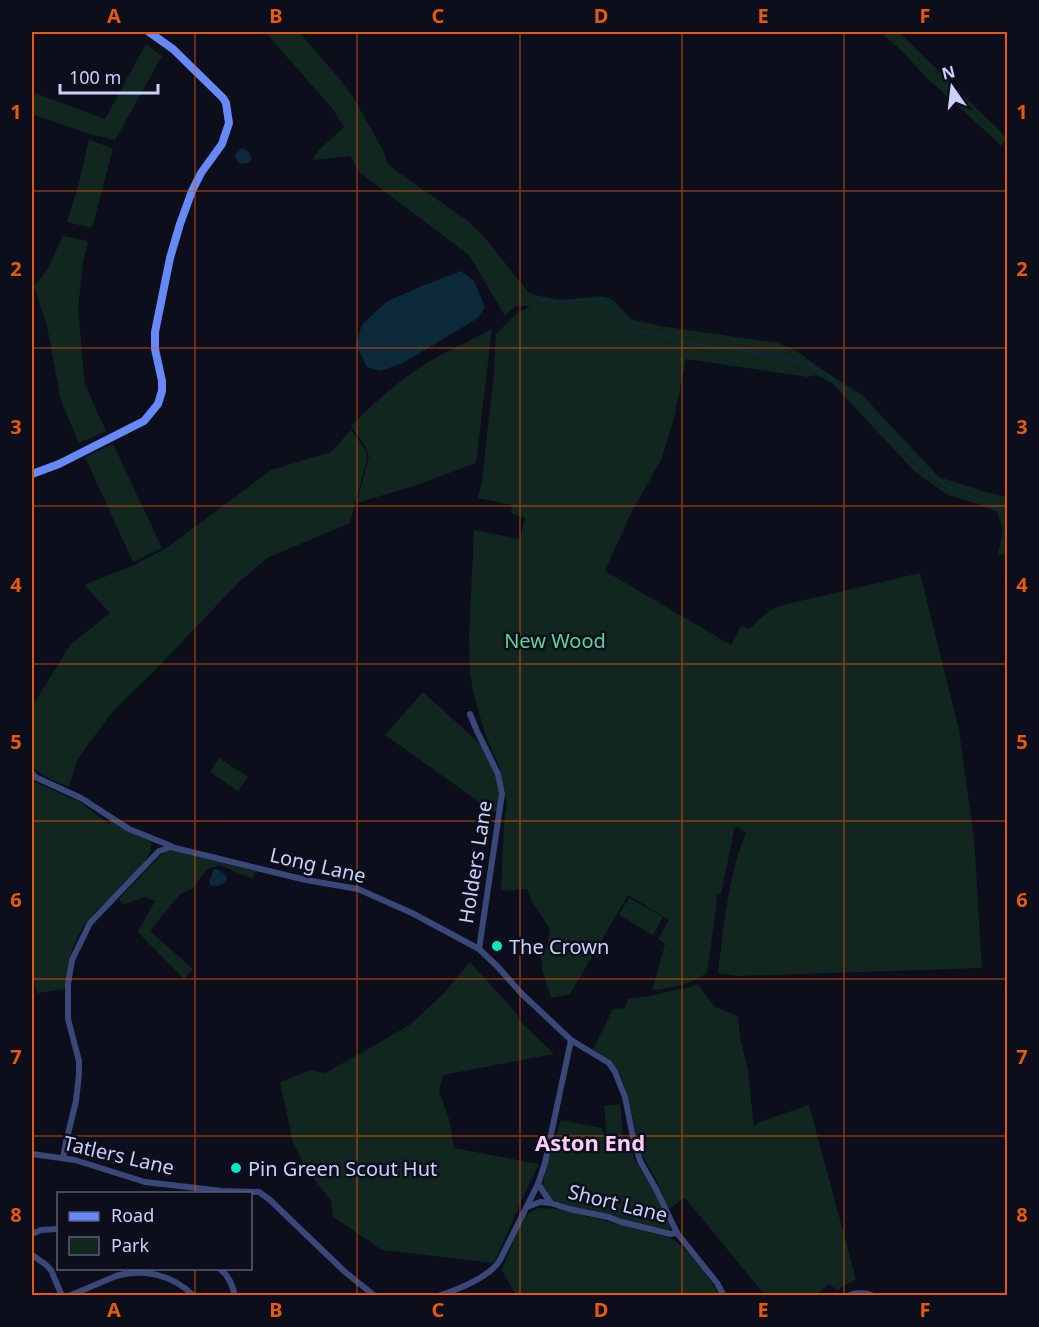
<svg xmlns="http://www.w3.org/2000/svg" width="1039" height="1327" viewBox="0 0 1039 1327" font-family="'Noto Sans',sans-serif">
<rect width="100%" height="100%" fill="#0c0e1c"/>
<!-- green -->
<g fill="#10261f">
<path d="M 265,32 L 299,32 L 338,77 L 353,97 L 384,152 L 388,164 L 395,170 L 468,221 L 482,234 L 528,292 L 535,295 L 563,300 L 600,296 L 612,299 L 631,319 L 660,326 L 778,343 L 795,350 L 833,377 L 861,394 L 939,477 L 989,493 L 1007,497 L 1007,554 L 998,555 L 1003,528 L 997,512 L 975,503 L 948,495 L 915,472 L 832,383 L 816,375 L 808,377 L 686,359 L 674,418 L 662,458 L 629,517 L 605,571 L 731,645 L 741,626 L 750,629 C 759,618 767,612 779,606 L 920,573 L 959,730 L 974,838 L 982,968 L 736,976 L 718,973 C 724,925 728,877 746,832 L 735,826 L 721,894 L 716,894 L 717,903 L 707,972 C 693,985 670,987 652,991 L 665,944 L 658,939 L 669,920 L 628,895 L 570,994 L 551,998 L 542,969 L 541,954 L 547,948 L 550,929 L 531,900 L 527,889 L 501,891 L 504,822 L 507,804 L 500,768 L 486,737 L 474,695 L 470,674 L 469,636 L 474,530 L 520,539 L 525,518 L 513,514 L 511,512 L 512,505 L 478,498 L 482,479 L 494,374 L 496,334 L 517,313 L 531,306 L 515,306 L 505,316 L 469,255 L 360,173 L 350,156 L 312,160 L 320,149 L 344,127 L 332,108 Z"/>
<path d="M 880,32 L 899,32 L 1007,138 L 1001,146 L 993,138 L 926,77 L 901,50 Z"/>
<path d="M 146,44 L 162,56 L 115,140 L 90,134 L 32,114 L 32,92 L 105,119 Z"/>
<path d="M 89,139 L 113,149 L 92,228 L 67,222 L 79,183 Z"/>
<path d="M 63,236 L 88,241 L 83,263 L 78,308 L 85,385 L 106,431 L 79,443 L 61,401 L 47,326 L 34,286 L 47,270 Z"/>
<path d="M 492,328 L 476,463 L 414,486 L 357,503 L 369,456 L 364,444 L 351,426 C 376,401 400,379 430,361 C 450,349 472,341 492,328 Z"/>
<path d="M 351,430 L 367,452 L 366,462 L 350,523 L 267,558 L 237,584 L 160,665 L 112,712 L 77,760 L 69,787 C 56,782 42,776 32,766 L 32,707 L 70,645 L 110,613 L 84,585 L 132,566 L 168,547 L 271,470 L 331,452 Z"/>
<path d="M 113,444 L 162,548 L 133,562 L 85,457 Z"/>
<path d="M 423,692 L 477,741 C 487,755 497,772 499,789 C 500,797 499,806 499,814 L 486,807 L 385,735 Z"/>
<path d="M 219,758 L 248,777 L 238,791 L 210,772 Z"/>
<path d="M 32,779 L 35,782 L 80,802 L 109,824 L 111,820 L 151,842 C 156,864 95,907 83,927 C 71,947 66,966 65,989 L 37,993 L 32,971 Z"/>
<path d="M 174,848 L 256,871 L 252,879 L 220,865 L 207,869 L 192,889 L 180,894 L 150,931 L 193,969 L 184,979 L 138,932 L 155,901 L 145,897 L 124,904 L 119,899 L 161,855 Z"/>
<path d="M 629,898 L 663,917 L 653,935 L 619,915 Z"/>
<path d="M 470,962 L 517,1014 L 519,1020 L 554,1054 L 443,1075 L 439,1091 L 449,1119 L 454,1148 L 539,1164 L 523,1197 L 494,1263 L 382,1250 L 333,1217 L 331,1201 L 308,1171 L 293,1143 L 280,1082 L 310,1070 L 325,1073 L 363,1052 L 411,1024 L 445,992 Z"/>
<path d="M 698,985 L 715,1007 L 738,1016 L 740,1037 L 748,1070 L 754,1127 L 759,1122 L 809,1105 L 856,1279 L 837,1290 L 829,1284 L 816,1295 L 765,1295 L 685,1198 L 668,1209 L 657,1181 L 643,1157 L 638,1141 L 628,1097 L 622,1078 L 612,1062 L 593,1049 L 613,1009 L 625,1008 L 628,999 L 650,996 Z"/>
<path d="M 620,1104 L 623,1136 L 617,1138 L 629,1137 L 634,1159 L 659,1199 L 670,1226 L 670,1229 L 669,1231 L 575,1209 L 560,1204 L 549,1196 L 544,1190 L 543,1184 L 546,1166 L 561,1120 L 602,1128 L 605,1138 L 607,1139 L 604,1106 Z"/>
<path d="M 538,1208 L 560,1209 L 670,1238 C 687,1246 709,1279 720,1295 L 522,1295 L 515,1293 L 502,1270 L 520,1224 L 525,1216 Z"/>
</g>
<!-- water -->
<g fill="#0d2a3b">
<path d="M 242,148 L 248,151 L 252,159 L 248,163 L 240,164 L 234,156 Z"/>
<path d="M 461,271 L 474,281 L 485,307 L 478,318 L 403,363 L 381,371 L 367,367 L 356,344 L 362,325 L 386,302 L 422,286 Z"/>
<path d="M 215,869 C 219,869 227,875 227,879 C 224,884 216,888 210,885 L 209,880 L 212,876 L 213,870 Z"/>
</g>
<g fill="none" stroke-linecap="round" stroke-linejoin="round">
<!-- stream -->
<g stroke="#0d2a3b" stroke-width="2">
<path d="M 536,298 C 555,306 576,298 596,300 C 600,300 606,303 610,304 C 616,314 623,327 634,331 C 641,333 650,332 657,334 C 666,335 674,340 683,342 C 718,348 811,355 833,380"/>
<path d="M 835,382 C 872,407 899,445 932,475 C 952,493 983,499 1008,512"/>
</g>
<!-- street -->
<g stroke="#3a4879" stroke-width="6">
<path d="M 470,714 L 477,731 L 498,774 L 502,794 L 479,949"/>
<path d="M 32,773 L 35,777 L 81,798 L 129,829 L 171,846"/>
<path d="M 32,1154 L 75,1160 L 145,1182 L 222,1191 L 259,1192 L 270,1200 L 345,1272 L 375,1296"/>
<path d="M 63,1158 L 66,1142 L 76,1101 L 79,1074 L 79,1061 L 68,1019 L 68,984 L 72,960 L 90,923 L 159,851 L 171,847 L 306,880 L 358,889 L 412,913 L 479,949 L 497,966 L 521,993 L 571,1040 L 609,1063 L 615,1072 L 625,1097 L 633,1137 L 640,1161 L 656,1189 L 677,1233 L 717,1283 L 724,1296"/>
<path d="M 538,1184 L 551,1203"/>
<path d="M 527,1207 L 540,1202 L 551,1203 L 569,1209 L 608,1217 L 621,1222 L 654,1230 L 670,1234 L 677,1233"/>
<path d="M 32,1234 L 41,1230 L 58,1229"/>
<path d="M 32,1255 L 45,1264 L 51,1270 L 62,1296"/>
<path d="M 219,1268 C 229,1276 232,1284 235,1296"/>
<path d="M 69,1296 L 116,1276 C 144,1268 173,1275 194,1296"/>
<path d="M 438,1296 C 457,1290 490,1277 500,1260 L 538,1184 L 545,1163 L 571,1040"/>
<path d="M 847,1296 C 856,1292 865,1292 874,1296"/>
</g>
<!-- secondary -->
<path stroke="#6789f7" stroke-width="8" d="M 32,474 L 59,464 L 144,421 L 158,404 L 162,391 L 162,381 L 155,349 L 155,332 L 170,258 L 180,224 L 192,191 L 201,173 L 222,144 L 229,123 L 226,103 L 223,98 L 173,49 L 149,32"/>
</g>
<!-- grid -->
<path fill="none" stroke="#e8590c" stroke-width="1.5" stroke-opacity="0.55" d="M 195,32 L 195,1194M 357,32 L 357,1296M 520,32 L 520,1296M 682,32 L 682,1296M 844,32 L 844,1296M 32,191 L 1008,191M 32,348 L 1008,348M 32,506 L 1008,506M 32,664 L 1008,664M 32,821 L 1008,821M 32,979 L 1008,979M 32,1136 L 1008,1136M 195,1268 L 195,1296"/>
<!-- markers -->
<g fill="#0ce6c3" stroke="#0c0e1c" stroke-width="2">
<circle cx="497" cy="946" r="6"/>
<circle cx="236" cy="1168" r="6"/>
</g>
<g text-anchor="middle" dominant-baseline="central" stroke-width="5" stroke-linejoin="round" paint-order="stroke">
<!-- park labels -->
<g font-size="20" fill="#5cd798" stroke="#0c0e1c">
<text x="555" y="640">New Wood</text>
</g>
<!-- street labels -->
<g font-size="20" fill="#cad2fc" stroke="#0c0e1c">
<text transform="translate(475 862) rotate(-81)">Holders Lane</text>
<text transform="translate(318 865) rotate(13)">Long Lane</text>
<text transform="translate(119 1155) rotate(13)">Tatlers Lane</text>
<text transform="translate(618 1203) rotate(14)">Short Lane</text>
</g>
<!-- poi labels -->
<g font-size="20" fill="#cad2fc" stroke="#0c0e1c" text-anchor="start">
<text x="509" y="946">The Crown</text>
<text x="248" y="1168">Pin Green Scout Hut</text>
</g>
<!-- quarter labels -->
<g font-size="22" font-weight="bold" fill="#fcccf7" stroke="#0c0e1c">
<text x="590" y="1142">Aston End</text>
</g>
</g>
<!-- border -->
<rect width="1039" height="1327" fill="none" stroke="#0c0e1c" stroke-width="66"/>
<!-- legend -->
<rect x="57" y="1192" width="195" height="78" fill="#0c0e1c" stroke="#585c76" stroke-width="1.5"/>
<rect x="69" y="1212" width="30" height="9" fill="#6789f7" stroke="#585c76" stroke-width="1.5"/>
<text x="111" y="1222" font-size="18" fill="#cad2fc">Road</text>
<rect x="69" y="1237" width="30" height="18" fill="#10261f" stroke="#585c76" stroke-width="1.5"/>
<text x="111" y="1252" font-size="18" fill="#cad2fc">Park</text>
<!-- north arrow -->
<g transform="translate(952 87) rotate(346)" stroke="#0c0e1c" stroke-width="4.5" paint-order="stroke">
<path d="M0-4.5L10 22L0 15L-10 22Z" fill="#cad2fc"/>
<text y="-9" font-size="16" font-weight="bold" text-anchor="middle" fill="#cad2fc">N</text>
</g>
<!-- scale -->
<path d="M60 84v9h98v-9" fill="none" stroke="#cad2fc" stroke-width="3"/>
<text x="69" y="84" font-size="18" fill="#cad2fc" stroke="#0c0e1c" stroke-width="4.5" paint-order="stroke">100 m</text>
<rect x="33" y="33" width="973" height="1261" fill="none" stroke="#e8590c" stroke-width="2"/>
<g font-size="20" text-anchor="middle" font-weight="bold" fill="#e8590c">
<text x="114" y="23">A</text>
<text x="276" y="23">B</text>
<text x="438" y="23">C</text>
<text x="601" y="23">D</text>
<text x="763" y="23">E</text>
<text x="925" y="23">F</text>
<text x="16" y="119">1</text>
<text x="1022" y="119">1</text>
<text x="16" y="276">2</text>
<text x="1022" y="276">2</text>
<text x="16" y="434">3</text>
<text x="1022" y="434">3</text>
<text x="16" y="592">4</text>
<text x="1022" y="592">4</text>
<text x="16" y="749">5</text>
<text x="1022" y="749">5</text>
<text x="16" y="907">6</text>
<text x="1022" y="907">6</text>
<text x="16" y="1064">7</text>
<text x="1022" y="1064">7</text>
<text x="16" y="1222">8</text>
<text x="1022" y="1222">8</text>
<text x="114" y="1317">A</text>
<text x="276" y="1317">B</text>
<text x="438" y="1317">C</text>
<text x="601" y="1317">D</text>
<text x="763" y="1317">E</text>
<text x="925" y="1317">F</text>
</g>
</svg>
